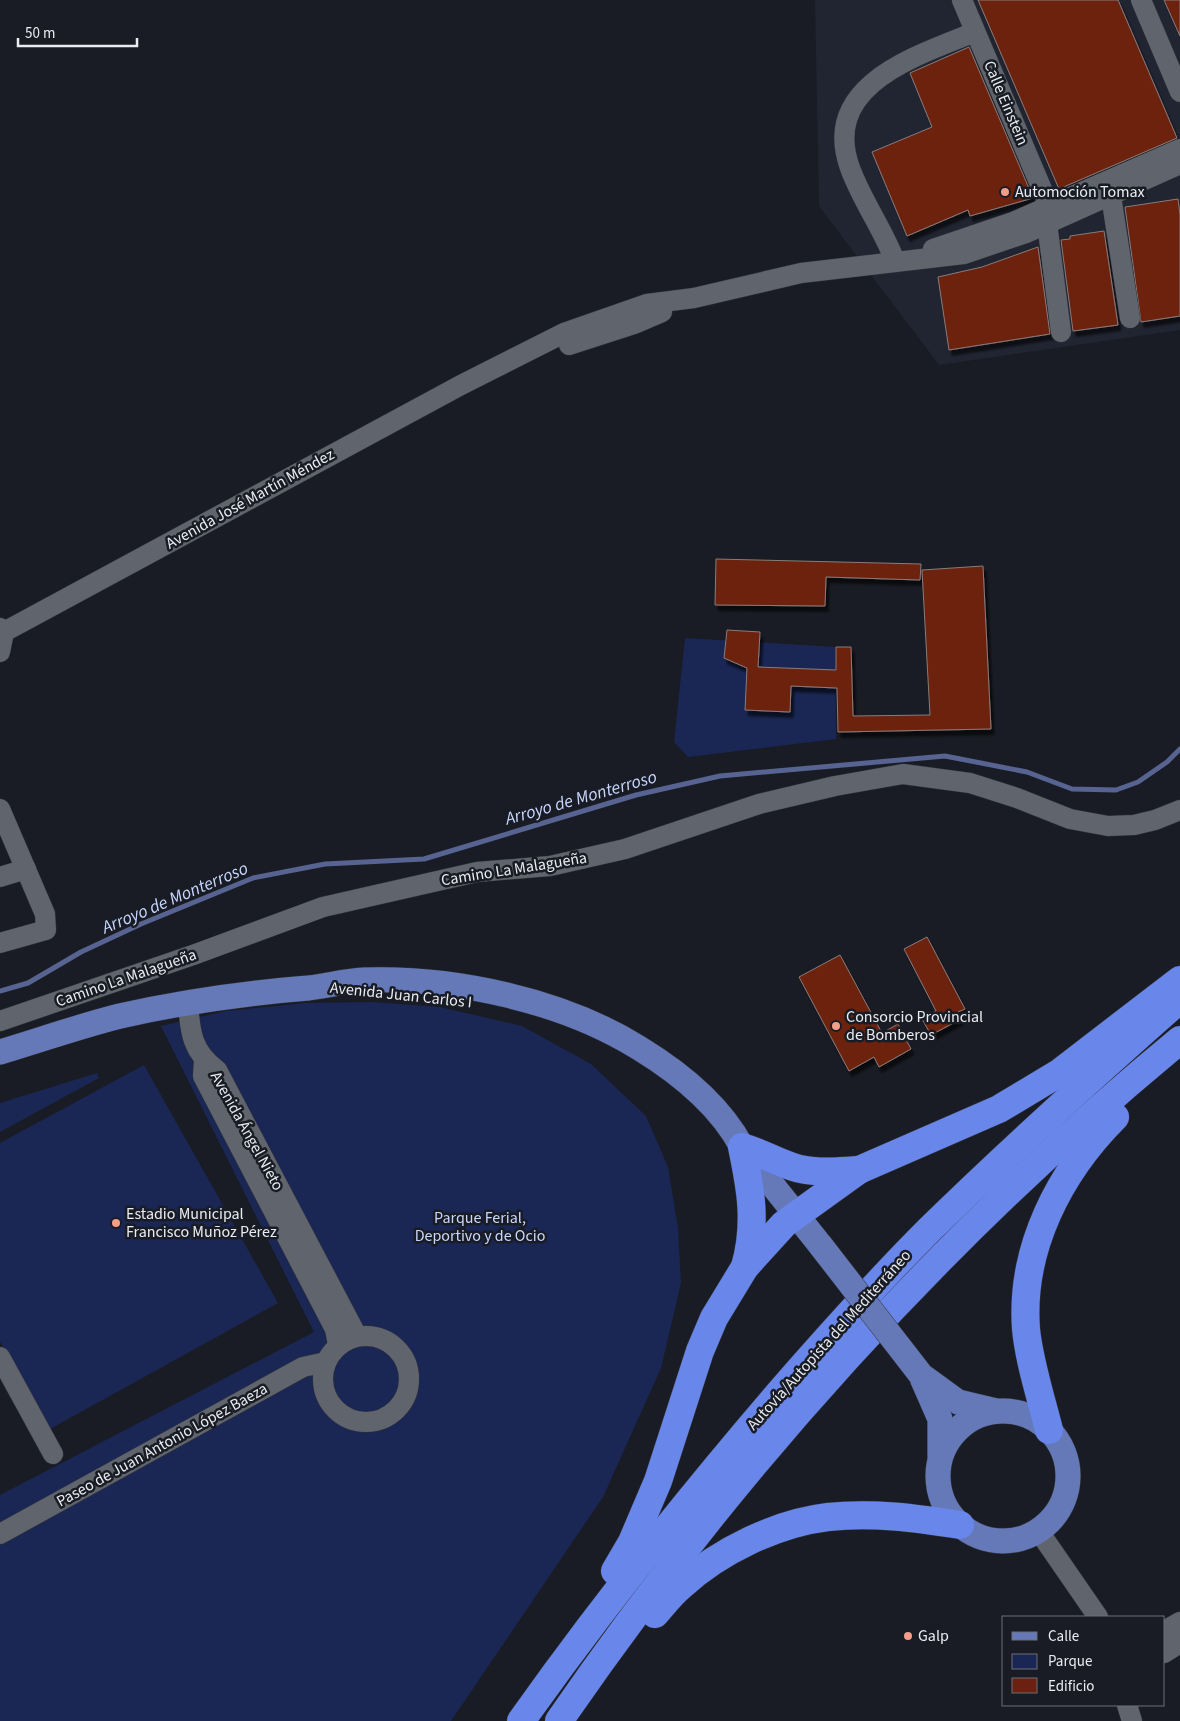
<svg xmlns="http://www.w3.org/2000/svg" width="1180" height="1721" viewBox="0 0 1180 1721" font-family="'Source Sans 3',sans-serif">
<defs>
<filter id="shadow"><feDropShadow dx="3" dy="5.5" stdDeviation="1" flood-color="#0009"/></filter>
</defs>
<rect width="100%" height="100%" fill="#191c24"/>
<!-- built -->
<path fill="#212532" d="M 815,0 L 1180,0 L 1180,330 L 939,365 L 819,206 Z"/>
<!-- green -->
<g fill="#1a2754">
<path d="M 685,638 L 835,647 L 836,739 L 688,757 L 674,742 Z"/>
<path d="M 373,1002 L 440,1007 L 522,1026 L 591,1064 L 646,1116 L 668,1167 L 678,1228 L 681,1283 L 661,1368 L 603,1497 L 451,1721 L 0,1721 L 0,1495 L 314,1332 L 161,1026 L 226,1011 L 305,1003 Z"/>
<path d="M 144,1065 L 278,1303 L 50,1429 L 0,1342 L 0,1143 Z"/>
<path d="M 97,1073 L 99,1078 L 0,1132 L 0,1103 Z"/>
</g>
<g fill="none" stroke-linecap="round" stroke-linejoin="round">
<!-- stream -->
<path stroke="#576390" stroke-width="5" d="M 0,991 L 28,983 L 81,952 L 141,924 L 253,878 L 325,864 L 424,859 L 636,795 L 720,776 L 945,756 L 1027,772 L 1072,789 L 1116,790 L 1138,782 L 1167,762 L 1180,749"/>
</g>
<!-- building -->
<g fill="#6c2110" stroke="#897c7a" filter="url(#shadow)">
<path d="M 978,0 L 1118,0 L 1177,138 L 1059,189 Z"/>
<path d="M 1164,0 L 1180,0 L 1180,36 Z"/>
<path d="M 969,47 L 1033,198 L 970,216 L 968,210 L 907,236 L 872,152 L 932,127 L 910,73 Z"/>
<path d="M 1178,199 L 1180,215 L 1180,316 L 1141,322 L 1125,207 Z"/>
<path d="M 1104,231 L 1118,325 L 1073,331 L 1061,240 L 1070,239 L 1070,236 Z"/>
<path d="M 1038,247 L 1050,334 L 949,350 L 938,277 L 982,267 Z"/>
<path d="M 716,559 L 921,564 L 920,580 L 826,577 L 825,606 L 715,605 Z"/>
<path d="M 983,566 L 991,729 L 838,732 L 837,688 L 791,686 L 790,712 L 745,710 L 747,668 L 724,658 L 727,630 L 760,632 L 758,667 L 836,670 L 836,647 L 851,647 L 853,716 L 930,715 L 922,570 Z"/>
<path d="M 927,937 L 965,1009 L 958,1012 L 961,1019 L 931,1035 L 922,1019 L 936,1011 L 904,949 Z"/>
<path d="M 840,955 L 882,1033 L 898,1024 L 911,1049 L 879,1067 L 874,1057 L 849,1071 L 799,977 Z"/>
</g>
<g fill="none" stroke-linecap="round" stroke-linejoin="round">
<!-- minor casing -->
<g stroke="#33353b" stroke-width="21">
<g id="minor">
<path d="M 962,0 L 1049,206"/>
<path d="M 1141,0 L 1180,92"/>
<path d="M 1111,196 L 1130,318"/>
<path d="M 1047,223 L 1061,332"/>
<path d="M 933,249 L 1013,222 L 1180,149"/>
<path d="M 895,261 C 883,229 862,201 850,168 C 820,85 916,56 975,32"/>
<path d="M 569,345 L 634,324 L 662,312"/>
<path d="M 0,628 L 3,637 L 0,652"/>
<path d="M 2,633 L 461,385 L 564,333 L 647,304 L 694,298 L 801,273 L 964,254 L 1026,233 L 1180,164"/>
<path d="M 0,809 L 45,914 L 46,930 L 0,943"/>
<path d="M 0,877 L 26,869"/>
<path d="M 188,1003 C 190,1032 192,1052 217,1070 L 357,1336"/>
<path d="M 0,1021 L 193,955 L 323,907 L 477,872 L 550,866 L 625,849 L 759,804 L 835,786 L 903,774 L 970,783 L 1017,798 L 1070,819 L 1108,826 L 1134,825 L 1155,820 L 1180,810"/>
<path d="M 204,1061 L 203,1076 L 335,1329 L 338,1345"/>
<circle cx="366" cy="1379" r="43"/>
<path d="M 0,1357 L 53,1454"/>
<path d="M 1038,1530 L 1098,1617"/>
<path d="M 0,1534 L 303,1367 L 326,1362"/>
<path d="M 1164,1631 L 1180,1622"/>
<path d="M 1164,1653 L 1180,1643"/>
<path d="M 1127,1705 L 1132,1721"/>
</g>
</g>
<!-- major casing -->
<g stroke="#33353b" stroke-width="26">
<g id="major">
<path d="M 0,1052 C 40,1040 80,1026 120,1016 C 182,1002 245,993 308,988 C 326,986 345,981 364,980 C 454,977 562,1000 639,1048 C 680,1073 719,1104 742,1147 L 821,1246"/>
<path d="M 921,1375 L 958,1402 L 996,1411"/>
<path d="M 922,1378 L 940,1419 L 940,1456"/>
<circle cx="1003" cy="1476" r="65"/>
</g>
</g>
<!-- highway casing -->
<g stroke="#33353b" stroke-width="29">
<g id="highway">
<path d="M 745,1267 C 757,1224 751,1190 742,1147 C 760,1152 775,1161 793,1167 C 814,1174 837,1171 859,1170"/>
<path d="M 1049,1430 C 1041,1398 1029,1361 1026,1329 C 1020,1248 1060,1172 1115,1117"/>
<path d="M 615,1571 L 632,1542 L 658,1481 L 700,1351 L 714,1318 L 745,1267 L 784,1224 L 859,1170 L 999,1109 L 1059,1073 L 1180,980"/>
<path d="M 655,1614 C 664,1604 671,1594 681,1586 C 719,1551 777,1523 828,1517 C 872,1512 916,1518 960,1525"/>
<path d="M 521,1721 C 602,1607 689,1498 780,1392 C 828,1337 878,1281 930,1229 C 1011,1150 1095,1074 1180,999"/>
<path d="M 559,1721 C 733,1468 943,1235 1180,1040"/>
</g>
</g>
<!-- minor -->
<use href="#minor" stroke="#60646d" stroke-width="20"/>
<!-- major -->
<use href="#major" stroke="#6579b9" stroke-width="25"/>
<!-- highway -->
<use href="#highway" stroke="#6987eb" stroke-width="28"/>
<!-- major-bridge casing -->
<g stroke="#33353b" stroke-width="26" stroke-linecap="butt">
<path id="major-bridge" d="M 821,1246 L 921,1375"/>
</g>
<!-- major-bridge -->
<use href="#major-bridge" stroke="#6579b9" stroke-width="25"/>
</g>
<!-- markers -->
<g fill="#f49e89" stroke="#191c24" stroke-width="2">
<circle cx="1005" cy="192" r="5"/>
<circle cx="836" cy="1026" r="5"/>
<circle cx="116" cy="1223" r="5"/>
<circle cx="908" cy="1636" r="5"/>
</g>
<g text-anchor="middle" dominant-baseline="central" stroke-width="5" stroke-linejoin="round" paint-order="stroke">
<!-- street labels -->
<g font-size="16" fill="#e9ecf1" stroke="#191c24">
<text transform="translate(1006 103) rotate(67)">Calle Einstein</text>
<text transform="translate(250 499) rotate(-29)">Avenida José Martín Méndez</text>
<text transform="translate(514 869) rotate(-9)">Camino La Malagueña</text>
<text transform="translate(126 978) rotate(-19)">Camino La Malagueña</text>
<text transform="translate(401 995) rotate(6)">Avenida Juan Carlos I</text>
<text transform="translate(247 1131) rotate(61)">Avenida Ángel Nieto</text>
<text transform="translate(829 1340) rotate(-48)">Autovía/Autopista del Mediterráneo</text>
<text transform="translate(162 1445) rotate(-29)">Paseo de Juan Antonio López Baeza</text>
</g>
<!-- poi labels -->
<g font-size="16" fill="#e9ecf1" stroke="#191c24" text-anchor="start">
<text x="1015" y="192">Automoción Tomax</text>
<text x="846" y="1017">Consorcio Provincial<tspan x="846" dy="18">de Bomberos</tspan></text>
<text x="126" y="1214">Estadio Municipal<tspan x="126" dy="18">Francisco Muñoz Pérez</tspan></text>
<text x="918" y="1636">Galp</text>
</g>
<!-- park labels -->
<g font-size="16" fill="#c8d7fe" stroke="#191c24">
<text x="480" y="1218">Parque Ferial,<tspan x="480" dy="18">Deportivo y de Ocio</tspan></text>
</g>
<!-- water labels -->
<g font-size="18" font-style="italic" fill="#c8d7fe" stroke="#191c24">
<text transform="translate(581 798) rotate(-16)">Arroyo de Monterroso</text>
<text transform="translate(175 898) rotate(-23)">Arroyo de Monterroso</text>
</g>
</g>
<!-- legend -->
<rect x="1002" y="1616" width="162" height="90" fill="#191c24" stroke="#6c6f76"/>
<rect x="1012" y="1632" width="25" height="8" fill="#6579b9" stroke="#6c6f76"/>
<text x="1048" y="1641" font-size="15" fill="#e9ecf1">Calle</text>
<rect x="1012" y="1654" width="25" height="15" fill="#1a2754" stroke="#6c6f76"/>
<text x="1048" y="1666" font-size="15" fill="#e9ecf1">Parque</text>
<rect x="1012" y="1678" width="25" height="15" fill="#6c2110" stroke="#6c6f76"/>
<text x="1048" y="1691" font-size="15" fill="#e9ecf1">Edificio</text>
<!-- scale -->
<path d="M18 38v8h119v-8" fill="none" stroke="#e9ecf1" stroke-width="2.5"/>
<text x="25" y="38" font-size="15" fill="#e9ecf1" stroke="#191c24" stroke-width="4" paint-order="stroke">50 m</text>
</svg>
